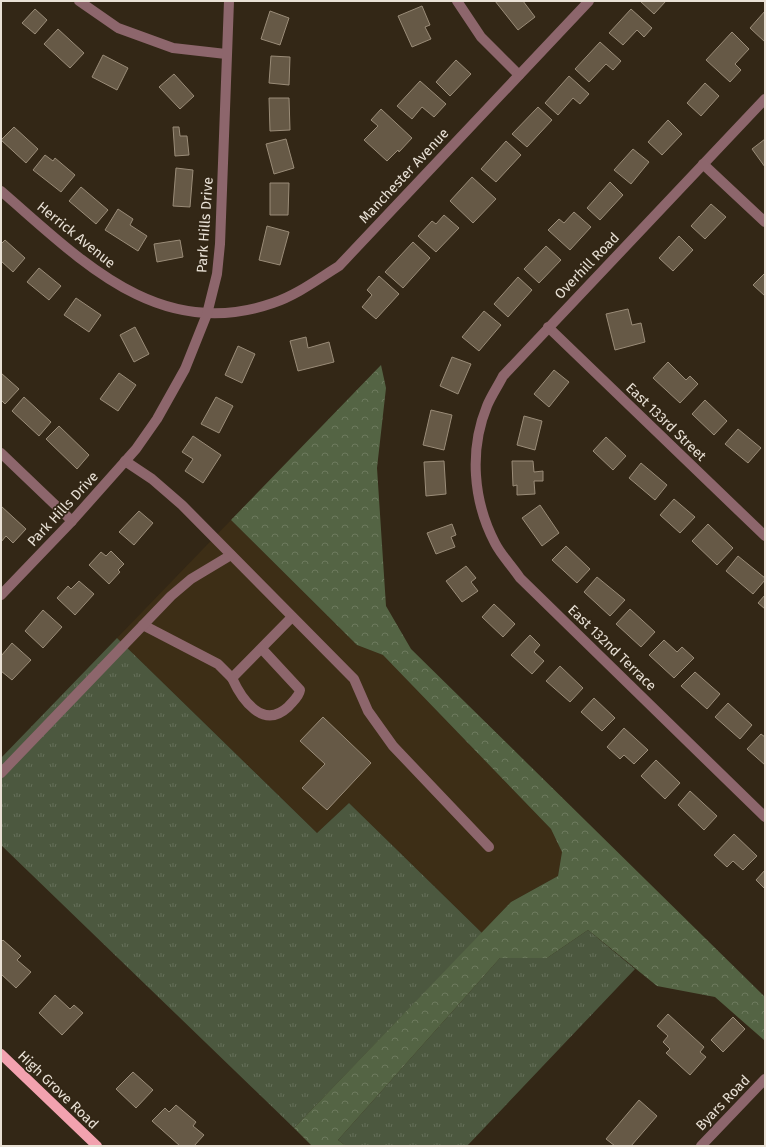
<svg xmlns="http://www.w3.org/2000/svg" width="766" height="1147" viewBox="0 0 766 1147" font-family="'Fira Sans',sans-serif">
<defs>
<pattern id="grass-tufts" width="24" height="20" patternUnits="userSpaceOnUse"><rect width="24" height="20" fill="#4c583f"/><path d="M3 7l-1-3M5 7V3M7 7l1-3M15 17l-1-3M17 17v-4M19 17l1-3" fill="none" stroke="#66705a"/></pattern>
<pattern id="forest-crowns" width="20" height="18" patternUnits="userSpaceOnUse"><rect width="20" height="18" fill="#546444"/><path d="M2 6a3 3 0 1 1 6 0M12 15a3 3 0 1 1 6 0" fill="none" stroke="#6d7a5e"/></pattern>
</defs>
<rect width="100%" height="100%" fill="#332716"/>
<!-- built -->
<path fill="#3d2e16" d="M 231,520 L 357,645 L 383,655 L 551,829 L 562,852 L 558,876 L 511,902 L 482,933 L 349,803 L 317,833 L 117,638 Z"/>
<!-- grass -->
<g fill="url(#grass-tufts)">
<path d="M 117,638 L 317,833 L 349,803 L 482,933 L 294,1128 L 1,845 L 1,758 Z"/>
<path d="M 588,930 L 635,969 L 467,1146 L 346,1146 L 338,1140 L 500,958 L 547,958 Z"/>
</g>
<!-- forest -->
<path fill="url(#forest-crowns)" d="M 381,365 L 386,388 L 377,468 L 386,606 L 411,649 L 765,997 L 765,1041 L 715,997 L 657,986 L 588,930 L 547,958 L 500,958 L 338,1140 L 346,1146 L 312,1146 L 294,1128 L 511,902 L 558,876 L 562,852 L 551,829 L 383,655 L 357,645 L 231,520 Z"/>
<!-- building -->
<g fill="#665946" stroke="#9a8c78">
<path d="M 495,1 L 523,1 L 535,17 L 518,30 Z"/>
<path d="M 640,1 L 666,1 L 654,14 Z"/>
<path d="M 422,6 L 430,25 L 425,27 L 431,39 L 412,47 L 398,16 Z"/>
<path d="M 35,9 L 47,20 L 35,34 L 22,23 Z"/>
<path d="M 631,9 L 652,28 L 644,37 L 637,30 L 623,45 L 609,33 Z"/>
<path d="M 270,11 L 289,18 L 280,45 L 261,39 Z"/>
<path d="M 765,11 L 765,42 L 750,28 Z"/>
<path d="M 58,29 L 84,53 L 70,68 L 44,44 Z"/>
<path d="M 732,32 L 749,49 L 735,64 L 741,70 L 730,82 L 706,60 Z"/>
<path d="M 600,42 L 621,61 L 613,70 L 606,64 L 589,82 L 575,69 Z"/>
<path d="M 103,55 L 128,68 L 117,90 L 92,77 Z"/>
<path d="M 271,56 L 290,57 L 289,85 L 269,83 Z"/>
<path d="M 456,60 L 471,74 L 450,96 L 436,82 Z"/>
<path d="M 174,74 L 194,96 L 180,109 L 159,87 Z"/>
<path d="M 569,76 L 589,94 L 580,104 L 573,98 L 558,115 L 545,103 Z"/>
<path d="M 420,81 L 446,104 L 434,117 L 422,107 L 412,119 L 397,106 Z"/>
<path d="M 705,83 L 719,96 L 701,116 L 687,103 Z"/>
<path d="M 269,98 L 289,98 L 290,130 L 270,131 Z"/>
<path d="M 538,107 L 552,120 L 527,147 L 512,134 Z"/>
<path d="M 381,109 L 412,138 L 399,152 L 398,150 L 387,161 L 364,140 L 378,126 L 371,120 Z"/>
<path d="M 668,120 L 682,134 L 662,155 L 648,142 Z"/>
<path d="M 14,127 L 38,149 L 26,163 L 1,140 Z"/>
<path d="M 173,127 L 179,127 L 180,136 L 187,136 L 189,155 L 175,156 Z"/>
<path d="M 286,139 L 294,168 L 274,174 L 266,144 Z"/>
<path d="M 765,139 L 765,167 L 752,149 Z"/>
<path d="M 506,141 L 521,155 L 496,182 L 481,169 Z"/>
<path d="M 633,149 L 649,162 L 631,184 L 614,170 Z"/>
<path d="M 45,155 L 53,161 L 55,158 L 75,175 L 61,192 L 33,170 Z"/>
<path d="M 176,168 L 193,170 L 190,207 L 173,206 Z"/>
<path d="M 472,177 L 496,199 L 473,223 L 450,201 Z"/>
<path d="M 610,182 L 623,195 L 600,220 L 587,208 Z"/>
<path d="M 270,183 L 289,183 L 288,215 L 270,215 Z"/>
<path d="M 81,187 L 108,210 L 96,224 L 69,201 Z"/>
<path d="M 711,204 L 726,217 L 705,239 L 691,226 Z"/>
<path d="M 118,209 L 133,219 L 130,225 L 147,236 L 138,251 L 105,230 Z"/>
<path d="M 574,212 L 591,227 L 570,250 L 548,230 L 559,219 L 564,223 Z"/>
<path d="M 444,215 L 459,228 L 436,252 L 418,236 L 432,221 L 436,224 Z"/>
<path d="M 267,226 L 289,232 L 280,265 L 259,260 Z"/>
<path d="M 679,236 L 693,250 L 673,271 L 659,258 Z"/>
<path d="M 5,240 L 25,258 L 13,272 L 1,261 L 1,244 Z"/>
<path d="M 180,240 L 183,257 L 157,262 L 154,244 Z"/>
<path d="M 413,242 L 430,258 L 403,288 L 385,272 Z"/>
<path d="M 546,246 L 561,260 L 539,283 L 524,269 Z"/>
<path d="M 39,268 L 61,286 L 49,300 L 27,282 Z"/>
<path d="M 764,274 L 765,275 L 765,296 L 753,285 Z"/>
<path d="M 379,276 L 399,294 L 376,319 L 362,307 L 372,295 L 367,290 Z"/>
<path d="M 518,277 L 532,290 L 508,317 L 494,304 Z"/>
<path d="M 76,298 L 101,315 L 89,332 L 64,315 Z"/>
<path d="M 628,309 L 632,325 L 641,323 L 645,342 L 615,350 L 606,314 Z"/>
<path d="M 484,311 L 501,325 L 479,351 L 462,337 Z"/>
<path d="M 135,327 L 149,354 L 134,362 L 120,335 Z"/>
<path d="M 306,337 L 308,348 L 329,342 L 334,362 L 298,371 L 290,341 Z"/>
<path d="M 238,346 L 255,354 L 242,383 L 225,375 Z"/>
<path d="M 452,357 L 471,364 L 458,394 L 440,386 Z"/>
<path d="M 668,362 L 686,380 L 690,376 L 698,384 L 680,403 L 653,378 Z"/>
<path d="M 554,370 L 569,382 L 549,407 L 534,394 Z"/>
<path d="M 1,373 L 19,389 L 5,404 L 1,400 Z"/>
<path d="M 119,373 L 136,385 L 118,411 L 100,399 Z"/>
<path d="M 24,397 L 51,422 L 39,436 L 12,411 Z"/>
<path d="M 216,397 L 233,406 L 219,433 L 201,424 Z"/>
<path d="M 705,400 L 727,421 L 714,435 L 692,414 Z"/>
<path d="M 431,410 L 452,415 L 444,450 L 423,445 Z"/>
<path d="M 524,416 L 542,421 L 535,450 L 517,445 Z"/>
<path d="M 59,426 L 89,455 L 77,469 L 46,439 Z"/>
<path d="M 738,429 L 761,448 L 748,463 L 725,444 Z"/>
<path d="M 193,436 L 221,455 L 203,483 L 185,471 L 193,459 L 182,452 Z"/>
<path d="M 606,437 L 626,456 L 613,470 L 593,451 Z"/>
<path d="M 444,461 L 446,494 L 426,496 L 424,462 Z"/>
<path d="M 512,461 L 533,461 L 534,472 L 543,471 L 543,481 L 534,481 L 535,494 L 517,495 L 517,485 L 513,486 Z"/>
<path d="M 641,463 L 667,485 L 655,500 L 629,478 Z"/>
<path d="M 674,499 L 695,517 L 680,533 L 660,515 Z"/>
<path d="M 540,505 L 559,533 L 542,546 L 522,518 Z"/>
<path d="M 1,506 L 26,529 L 13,543 L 6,536 L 1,542 Z"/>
<path d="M 139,511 L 153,523 L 134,545 L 119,532 Z"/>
<path d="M 452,524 L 456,535 L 451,537 L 455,547 L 436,554 L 427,533 Z"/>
<path d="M 708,524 L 733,548 L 717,565 L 692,541 Z"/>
<path d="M 566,546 L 590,569 L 577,583 L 552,560 Z"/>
<path d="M 111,551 L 124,564 L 118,570 L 120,572 L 109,584 L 89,565 L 101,552 L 106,556 Z"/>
<path d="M 738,556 L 765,578 L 765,580 L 753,594 L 726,571 Z"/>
<path d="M 466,566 L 476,578 L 471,582 L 478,591 L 462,602 L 446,581 Z"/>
<path d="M 597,577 L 625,600 L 610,616 L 584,592 Z"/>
<path d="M 79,581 L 94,594 L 75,615 L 57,598 L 68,586 L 71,589 Z"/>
<path d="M 765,595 L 765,609 L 758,603 Z"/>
<path d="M 494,604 L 515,624 L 503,637 L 482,617 Z"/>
<path d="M 630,609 L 655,632 L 641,647 L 616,624 Z"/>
<path d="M 43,610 L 62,627 L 43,648 L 25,631 Z"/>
<path d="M 530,635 L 540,645 L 534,652 L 544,661 L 532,674 L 511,655 Z"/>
<path d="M 664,640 L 677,652 L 682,647 L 694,658 L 674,678 L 649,655 Z"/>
<path d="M 12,643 L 31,660 L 12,680 L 1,671 L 1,656 Z"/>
<path d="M 560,666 L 583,688 L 570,702 L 546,681 Z"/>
<path d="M 695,672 L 720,694 L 707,709 L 681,686 Z"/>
<path d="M 594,698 L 615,718 L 602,731 L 581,712 Z"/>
<path d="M 728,703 L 752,725 L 740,739 L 715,717 Z"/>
<path d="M 323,717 L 371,763 L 327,810 L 302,788 L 325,764 L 300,741 Z"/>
<path d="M 624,728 L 648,750 L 634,764 L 624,755 L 620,759 L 607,747 Z"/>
<path d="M 761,734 L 765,737 L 765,765 L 747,749 Z"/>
<path d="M 656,760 L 680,783 L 665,799 L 641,776 Z"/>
<path d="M 690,791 L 717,816 L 704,830 L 678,805 Z"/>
<path d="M 734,834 L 757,856 L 743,870 L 733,861 L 727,867 L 714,855 Z"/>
<path d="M 765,870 L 765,889 L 756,880 Z"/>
<path d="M 3,940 L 21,956 L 17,960 L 31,972 L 16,988 L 1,974 L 1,942 Z"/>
<path d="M 55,995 L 70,1009 L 74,1005 L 83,1013 L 62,1035 L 39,1013 Z"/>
<path d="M 668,1014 L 704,1047 L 700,1052 L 706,1057 L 690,1075 L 666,1053 L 670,1049 L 663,1042 L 668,1036 L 657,1026 Z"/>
<path d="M 733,1017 L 745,1029 L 723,1052 L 711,1040 Z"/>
<path d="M 133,1072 L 153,1090 L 136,1108 L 116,1089 Z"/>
<path d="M 639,1100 L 657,1116 L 631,1146 L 615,1146 L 606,1139 Z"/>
<path d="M 176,1105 L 196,1122 L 193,1126 L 204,1135 L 194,1146 L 180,1146 L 152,1121 L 165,1108 L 169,1112 Z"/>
</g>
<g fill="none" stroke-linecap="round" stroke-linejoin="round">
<!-- minor -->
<g stroke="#8d666c" stroke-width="10">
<path d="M 79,1 L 118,28 L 173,48 L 226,54"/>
<path d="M 457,1 L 481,37 L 519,75"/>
<path d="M 765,99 L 503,376 C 498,386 491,396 487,406 C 469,450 473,501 495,543 C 501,555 512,566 520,578 L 765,817"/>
<path d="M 703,164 L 765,222"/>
<path d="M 1,191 C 80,259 158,343 273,303 C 297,295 318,279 339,266 L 589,1"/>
<path d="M 548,327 L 765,536"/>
<path d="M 1,453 L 72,521"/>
<path d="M 125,461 L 152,479 L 182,505 L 354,679 L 368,711 L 393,746 L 489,847"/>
<path d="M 1,595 L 72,521 L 136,449 L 157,419 L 185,369 L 207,314 L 217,274 L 220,244 L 229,1"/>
<path d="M 143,625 L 218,664 L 232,678 L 292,617"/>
<path d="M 232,678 C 242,700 263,730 288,707 C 293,701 299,697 300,690 L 262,649"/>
<path d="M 1,773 L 171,596 L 191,579 L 231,555"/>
<path d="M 701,1146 L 765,1079"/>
</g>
<!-- major -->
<path stroke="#f2a2af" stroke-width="10" d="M 1,1054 L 97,1146"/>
</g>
<g text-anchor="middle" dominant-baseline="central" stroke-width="3.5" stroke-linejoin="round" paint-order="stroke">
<!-- street labels -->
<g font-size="14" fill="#e9e1d6" stroke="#332716">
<text transform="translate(404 176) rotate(-47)">Manchester Avenue</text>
<text transform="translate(205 225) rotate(-86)">Park Hills Drive</text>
<text transform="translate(76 235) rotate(39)">Herrick Avenue</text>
<text transform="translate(587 266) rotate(-46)">Overhill Road</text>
<text transform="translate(666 422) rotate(44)">East 133rd Street</text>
<text transform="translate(63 509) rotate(-47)">Park Hills Drive</text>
<text transform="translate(612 648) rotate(44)">East 132nd Terrace</text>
<text transform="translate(58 1090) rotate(44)">High Grove Road</text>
<text transform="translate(723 1103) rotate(-46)">Byars Road</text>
</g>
</g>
<!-- border -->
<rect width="766" height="1147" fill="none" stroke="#e9e1d6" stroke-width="4"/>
</svg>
